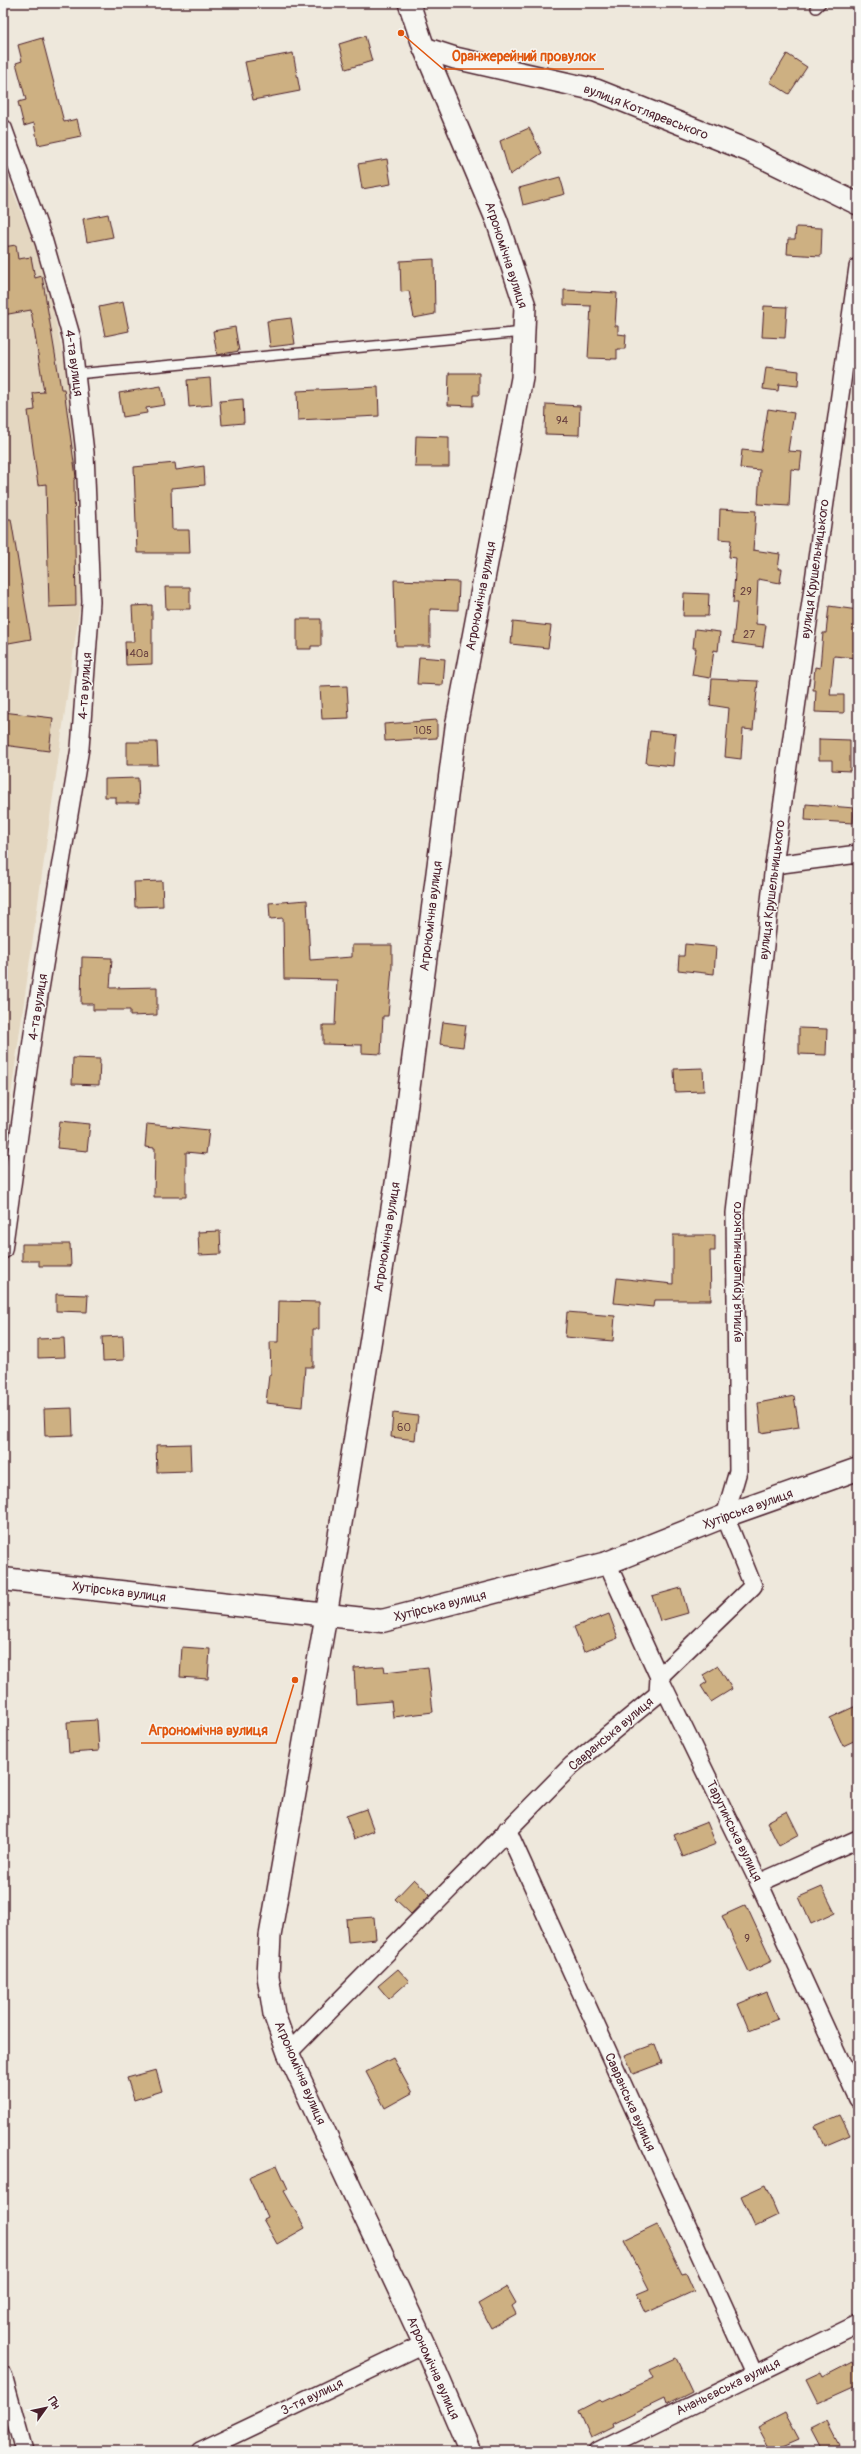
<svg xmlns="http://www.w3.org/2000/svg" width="861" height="2454" viewBox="0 0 861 2454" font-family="Pangolin,sans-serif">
<rect width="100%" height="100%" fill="#eee8dc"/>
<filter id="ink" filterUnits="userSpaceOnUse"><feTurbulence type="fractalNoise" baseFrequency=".025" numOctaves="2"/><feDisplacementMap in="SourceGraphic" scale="8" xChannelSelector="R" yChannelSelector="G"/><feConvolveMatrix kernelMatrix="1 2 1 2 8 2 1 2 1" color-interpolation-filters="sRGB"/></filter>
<g filter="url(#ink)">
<!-- built -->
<path fill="#e4d7c1" d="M 3,167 L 42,262 L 69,381 L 80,466 L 80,605 L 3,1151 Z"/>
<!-- building -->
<g fill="#cdb082" stroke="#4a1f2b">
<path d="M 365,36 L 372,61 L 346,69 L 339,44 Z"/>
<path d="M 42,38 L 64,122 L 77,119 L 81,136 L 38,145 L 34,123 L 24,126 L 18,102 L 26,100 L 16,63 L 22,61 L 18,45 Z"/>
<path d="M 293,53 L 300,91 L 253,100 L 245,62 Z"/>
<path d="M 787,54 L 807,67 L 789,94 L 770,82 Z"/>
<path d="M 529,128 L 542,153 L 510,175 L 500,141 Z"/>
<path d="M 387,159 L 391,184 L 362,189 L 358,164 Z"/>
<path d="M 560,177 L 565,194 L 523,205 L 519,188 Z"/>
<path d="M 108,214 L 113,237 L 87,242 L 83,219 Z"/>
<path d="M 796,227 L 822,228 L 821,256 L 787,254 L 788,239 L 795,239 Z"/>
<path d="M 16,245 L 18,259 L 31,257 L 35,278 L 42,276 L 61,389 L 64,389 L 76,477 L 74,480 L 76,606 L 49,607 L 46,484 L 38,485 L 28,411 L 35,410 L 33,393 L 44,392 L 31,310 L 3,315 L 3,247 Z"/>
<path d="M 434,259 L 435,314 L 414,318 L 409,291 L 401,292 L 400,261 Z"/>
<path d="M 564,290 L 617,293 L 615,326 L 618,326 L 618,334 L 626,335 L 625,349 L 617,349 L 617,359 L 588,358 L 591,306 L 564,305 Z"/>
<path d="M 123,302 L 129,331 L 105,336 L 99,307 Z"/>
<path d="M 764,306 L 787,307 L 785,338 L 762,337 Z"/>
<path d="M 291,318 L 295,344 L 270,347 L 267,321 Z"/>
<path d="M 235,327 L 239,351 L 217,355 L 213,331 Z"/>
<path d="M 766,367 L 799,371 L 798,386 L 779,384 L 778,391 L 763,389 Z"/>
<path d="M 449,373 L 479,373 L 479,395 L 473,395 L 473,406 L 448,405 Z"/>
<path d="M 210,378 L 212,405 L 189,407 L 187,380 Z"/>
<path d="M 161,386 L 165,405 L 146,408 L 147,413 L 123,417 L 119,393 Z"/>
<path d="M 378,387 L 379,416 L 298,420 L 297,391 Z"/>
<path d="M 243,399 L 244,423 L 222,425 L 220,401 Z"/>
<path d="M 546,404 L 580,406 L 579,435 L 545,434 Z"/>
<path d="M 768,409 L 794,413 L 788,451 L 802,452 L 800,470 L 791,469 L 789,506 L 758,504 L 760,470 L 740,468 L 742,450 L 761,452 Z"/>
<path d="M 416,436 L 449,437 L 449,467 L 415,467 Z"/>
<path d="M 175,463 L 176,470 L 204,466 L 205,485 L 171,488 L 172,530 L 189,530 L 190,553 L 137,553 L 134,467 Z"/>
<path d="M 720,509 L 756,511 L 753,550 L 780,554 L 778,569 L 782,569 L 780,583 L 758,579 L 756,624 L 766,625 L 763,647 L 733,643 L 737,603 L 733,603 L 736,558 L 729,557 L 731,540 L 719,539 Z"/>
<path d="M 3,519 L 11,519 L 31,639 L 3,644 Z"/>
<path d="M 394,580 L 459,582 L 458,610 L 430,609 L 430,646 L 396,646 Z"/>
<path d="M 165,587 L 190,587 L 190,609 L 166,609 Z"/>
<path d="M 684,593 L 709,594 L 708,616 L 683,616 Z"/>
<path d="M 152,605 L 152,664 L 126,665 L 125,642 L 134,642 L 132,606 Z"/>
<path d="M 829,606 L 858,610 L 858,658 L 834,656 L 830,695 L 844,695 L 844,713 L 815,712 L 816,690 L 813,690 L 815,667 L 820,668 L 823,633 L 826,633 Z"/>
<path d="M 297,619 L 321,619 L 321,646 L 311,646 L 311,649 L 297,649 Z"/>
<path d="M 513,622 L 551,626 L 548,648 L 511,644 Z"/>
<path d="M 695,629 L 720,632 L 718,651 L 714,650 L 710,678 L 692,675 L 696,648 L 693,648 Z"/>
<path d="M 419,657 L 445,659 L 443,685 L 417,684 Z"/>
<path d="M 712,679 L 758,681 L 753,730 L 743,729 L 741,759 L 725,757 L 729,708 L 710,705 Z"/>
<path d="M 347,686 L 349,718 L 322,719 L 320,687 Z"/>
<path d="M 3,712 L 53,718 L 49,751 L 3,745 Z"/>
<path d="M 437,720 L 437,738 L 385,741 L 384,724 Z"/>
<path d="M 650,731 L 676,734 L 673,766 L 646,763 Z"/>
<path d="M 819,739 L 850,740 L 850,771 L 832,770 L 832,760 L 819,760 Z"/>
<path d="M 127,742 L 157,742 L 158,765 L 127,765 Z"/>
<path d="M 138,778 L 139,803 L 116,803 L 116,797 L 105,797 L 105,779 Z"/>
<path d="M 806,804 L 854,808 L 853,823 L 805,820 Z"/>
<path d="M 162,881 L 163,906 L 135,907 L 134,882 Z"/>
<path d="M 307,900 L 310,960 L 352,957 L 352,945 L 392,945 L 392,967 L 388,1016 L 383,1016 L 381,1054 L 362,1053 L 362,1045 L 323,1044 L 323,1025 L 335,1025 L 337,980 L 284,979 L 283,918 L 270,919 L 269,903 Z"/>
<path d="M 685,944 L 716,947 L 714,974 L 678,970 L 679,956 L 684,956 Z"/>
<path d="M 82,957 L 112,958 L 110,988 L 157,987 L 157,1015 L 130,1016 L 130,1010 L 93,1010 L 93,1004 L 81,1004 Z"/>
<path d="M 443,1022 L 466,1025 L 463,1047 L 440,1044 Z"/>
<path d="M 799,1028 L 827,1029 L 826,1055 L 799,1054 Z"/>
<path d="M 73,1058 L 100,1059 L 99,1085 L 72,1084 Z"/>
<path d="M 703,1068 L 704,1091 L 675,1092 L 674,1069 Z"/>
<path d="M 60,1121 L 90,1124 L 87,1151 L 57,1148 Z"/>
<path d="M 147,1124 L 209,1130 L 206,1154 L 186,1152 L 186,1197 L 154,1197 L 155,1148 L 145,1147 Z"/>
<path d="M 220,1231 L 221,1254 L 199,1255 L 198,1232 Z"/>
<path d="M 673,1235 L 715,1235 L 715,1251 L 710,1251 L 711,1300 L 654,1300 L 653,1307 L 614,1303 L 617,1278 L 673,1284 Z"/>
<path d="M 22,1244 L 70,1244 L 71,1266 L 39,1266 L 39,1261 L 22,1261 Z"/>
<path d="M 56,1294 L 88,1295 L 87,1312 L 56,1311 Z"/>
<path d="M 279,1301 L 319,1302 L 319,1329 L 313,1329 L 313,1367 L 305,1367 L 302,1407 L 266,1403 L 269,1375 L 271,1375 L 270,1342 L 278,1342 Z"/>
<path d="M 567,1312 L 615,1316 L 613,1341 L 565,1337 Z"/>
<path d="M 123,1336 L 124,1360 L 103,1361 L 102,1337 Z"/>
<path d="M 64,1338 L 65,1357 L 38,1358 L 38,1339 Z"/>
<path d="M 794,1396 L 799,1427 L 761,1433 L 758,1403 Z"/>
<path d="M 72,1408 L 73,1435 L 45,1436 L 44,1409 Z"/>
<path d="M 393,1413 L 418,1416 L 415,1440 L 391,1437 Z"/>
<path d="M 190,1444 L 191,1471 L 157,1472 L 156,1445 Z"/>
<path d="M 681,1588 L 688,1613 L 660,1621 L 652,1596 Z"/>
<path d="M 609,1614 L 618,1638 L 584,1652 L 574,1627 Z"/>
<path d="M 182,1647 L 210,1649 L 208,1679 L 180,1677 Z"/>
<path d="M 384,1666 L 385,1672 L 428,1667 L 433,1712 L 393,1717 L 391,1701 L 356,1704 L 354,1668 Z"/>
<path d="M 718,1666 L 732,1689 L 711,1702 L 701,1686 L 707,1682 L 703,1675 Z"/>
<path d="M 858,1705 L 858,1739 L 843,1746 L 830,1718 Z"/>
<path d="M 97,1720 L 99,1751 L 69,1753 L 67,1722 Z"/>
<path d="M 366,1809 L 374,1831 L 354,1839 L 346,1816 Z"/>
<path d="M 787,1811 L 799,1835 L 779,1846 L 767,1822 Z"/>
<path d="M 707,1822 L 716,1844 L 683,1857 L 674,1835 Z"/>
<path d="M 414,1879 L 430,1894 L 411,1914 L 395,1899 Z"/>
<path d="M 822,1887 L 835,1913 L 811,1924 L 799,1897 Z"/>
<path d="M 746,1905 L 772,1961 L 749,1972 L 722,1916 Z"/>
<path d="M 374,1917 L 376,1939 L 348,1942 L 346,1919 Z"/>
<path d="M 398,1969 L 409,1981 L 389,1999 L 378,1986 Z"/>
<path d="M 767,1992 L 778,2019 L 749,2030 L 738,2004 Z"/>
<path d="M 655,2044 L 662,2063 L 633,2074 L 625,2055 Z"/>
<path d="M 393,2058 L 412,2093 L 385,2108 L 366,2072 Z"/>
<path d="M 156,2070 L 162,2091 L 134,2100 L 127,2078 Z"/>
<path d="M 840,2115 L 850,2135 L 824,2146 L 815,2126 Z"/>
<path d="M 277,2165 L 288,2189 L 284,2191 L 305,2228 L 277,2244 L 263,2219 L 267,2217 L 249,2177 Z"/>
<path d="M 765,2185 L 778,2215 L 755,2226 L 741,2196 Z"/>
<path d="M 657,2224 L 682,2274 L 686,2273 L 694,2291 L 646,2313 L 637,2294 L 649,2289 L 624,2240 Z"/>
<path d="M 507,2287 L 516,2303 L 512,2306 L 516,2314 L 491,2328 L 478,2304 Z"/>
<path d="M 676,2358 L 692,2392 L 666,2405 L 664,2399 L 612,2424 L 613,2427 L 591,2438 L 579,2411 L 600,2400 L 602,2402 L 654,2378 L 650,2370 Z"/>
<path d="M 852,2361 L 858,2374 L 858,2385 L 818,2403 L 806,2379 L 821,2372 L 823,2376 Z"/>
<path d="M 785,2413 L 799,2439 L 771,2451 L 758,2427 Z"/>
<path d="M 827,2422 L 842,2451 L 822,2451 L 811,2430 Z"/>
</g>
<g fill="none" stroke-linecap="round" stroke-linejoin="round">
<!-- service casing -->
<g stroke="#4a1f2b" stroke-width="12">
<g id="service">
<path d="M 816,8 L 821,3"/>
<path d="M 76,374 L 524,332"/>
</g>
</g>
<!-- minor casing -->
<g stroke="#4a1f2b" stroke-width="20">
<g id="minor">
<path d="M 3,128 L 44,242 L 72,339 L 85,453 L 91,602 L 80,748 L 35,1019 L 3,1250"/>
<path d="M 774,865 L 858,854"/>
<path d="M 607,1563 L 659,1677 L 759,1883 L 858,2099"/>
<path d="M 507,1829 L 754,2374"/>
<path d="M 759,1883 L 858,1839"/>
<path d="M 288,2053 L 572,1765 L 658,1694 L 659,1677 L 753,1586 L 725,1516 L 738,1471 L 735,1213 L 774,865 L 858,267"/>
<path d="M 3,2375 L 24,2451"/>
<path d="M 200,2451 L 424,2344"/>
<path d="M 598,2451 L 858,2324"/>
</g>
</g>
<!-- tertiary casing -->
<g stroke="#4a1f2b" stroke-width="24">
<g id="tertiary">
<path d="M 409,3 L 424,48 L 497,221 L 525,306 L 522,378 L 456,727 L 399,1165 L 326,1616 L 270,1936 L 268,1976 L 274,2014 L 288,2053 L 424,2344 L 470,2451"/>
<path d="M 424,48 L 455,58 L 596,90 L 749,151 L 858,204"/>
</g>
</g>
<!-- secondary casing -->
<g stroke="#4a1f2b" stroke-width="25">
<path id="secondary" d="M 3,1579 L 382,1621 L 607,1563 L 725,1516 L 858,1469"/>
</g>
<!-- service -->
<use href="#service" stroke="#f6f6f2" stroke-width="9"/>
<!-- minor -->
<use href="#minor" stroke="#f6f6f2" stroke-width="17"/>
<!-- tertiary -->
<use href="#tertiary" stroke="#f6f6f2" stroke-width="21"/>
<!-- secondary -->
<use href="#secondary" stroke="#f6f6f2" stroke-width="22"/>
</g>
</g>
<g text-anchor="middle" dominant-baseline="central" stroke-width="3" stroke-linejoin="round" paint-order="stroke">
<!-- number labels -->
<g font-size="11" fill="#6b4341">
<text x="562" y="420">94</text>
<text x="746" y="591">29</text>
<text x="749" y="634">27</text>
<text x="139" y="653">40а</text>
<text x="423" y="730">105</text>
<text x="404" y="1427">60</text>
<text x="747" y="1938">9</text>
</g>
<!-- street labels -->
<g font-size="13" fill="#4a1f2b" stroke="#f6f6f2">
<text transform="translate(646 112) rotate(21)">вулиця Котляревського</text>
<text transform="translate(506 255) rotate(72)">Агрономічна вулиця</text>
<text transform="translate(74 363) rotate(82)">4-та вулиця</text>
<text transform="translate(815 569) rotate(-82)">вулиця Крушельницького</text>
<text transform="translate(481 596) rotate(-79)">Агрономічна вулиця</text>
<text transform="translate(85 686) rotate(-86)">4-та вулиця</text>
<text transform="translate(772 890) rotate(-83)">вулиця Крушельницького</text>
<text transform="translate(431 916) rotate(-83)">Агрономічна вулиця</text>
<text transform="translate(38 1007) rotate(-81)">4-та вулиця</text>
<text transform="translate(387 1237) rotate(-81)">Агрономічна вулиця</text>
<text transform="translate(737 1272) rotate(-90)">вулиця Крушельницького</text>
<text transform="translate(748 1509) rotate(-20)">Хутірська вулиця</text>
<text transform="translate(119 1592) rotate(7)">Хутірська вулиця</text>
<text transform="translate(440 1606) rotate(-14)">Хутірська вулиця</text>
<text transform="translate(611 1734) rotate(-40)">Савранська вулиця</text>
<text transform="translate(734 1831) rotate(64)">Тарутинська вулиця</text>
<text transform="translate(300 2073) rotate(67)">Агрономічна вулиця</text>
<text transform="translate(630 2102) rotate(66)">Савранська вулиця</text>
<text transform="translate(433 2368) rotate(66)">Агрономічна вулиця</text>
<text transform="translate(728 2387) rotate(-26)">Ананьєвська вулиця</text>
<text transform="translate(312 2397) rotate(-26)">3-тя вулиця</text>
</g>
</g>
<!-- callouts -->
<path fill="none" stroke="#e0560e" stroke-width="1.5" d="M401 33L443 69H604M295 1680L276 1743H141"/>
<g fill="#e0560e" stroke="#f6f6f2" stroke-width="1.5">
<circle cx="401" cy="33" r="4"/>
<circle cx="295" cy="1680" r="4"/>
</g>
<g font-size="14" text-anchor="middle" font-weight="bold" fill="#e0560e" stroke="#f6f6f2" stroke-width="3" stroke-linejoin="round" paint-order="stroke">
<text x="524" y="61">Оранжерейний провулок</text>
<text x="208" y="1735">Агрономічна вулиця</text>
</g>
<!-- margin -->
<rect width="861" height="2454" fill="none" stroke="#f6f6f2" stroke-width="16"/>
<rect x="8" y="8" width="845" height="2438" fill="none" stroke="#4a1f2b" stroke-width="1.5" filter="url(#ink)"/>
<!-- north arrow -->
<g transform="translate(46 2408) rotate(57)" stroke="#f6f6f2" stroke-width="3" paint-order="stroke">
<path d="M0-3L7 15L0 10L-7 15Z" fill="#4a1f2b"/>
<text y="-6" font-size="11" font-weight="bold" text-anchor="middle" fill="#4a1f2b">Пн</text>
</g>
</svg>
